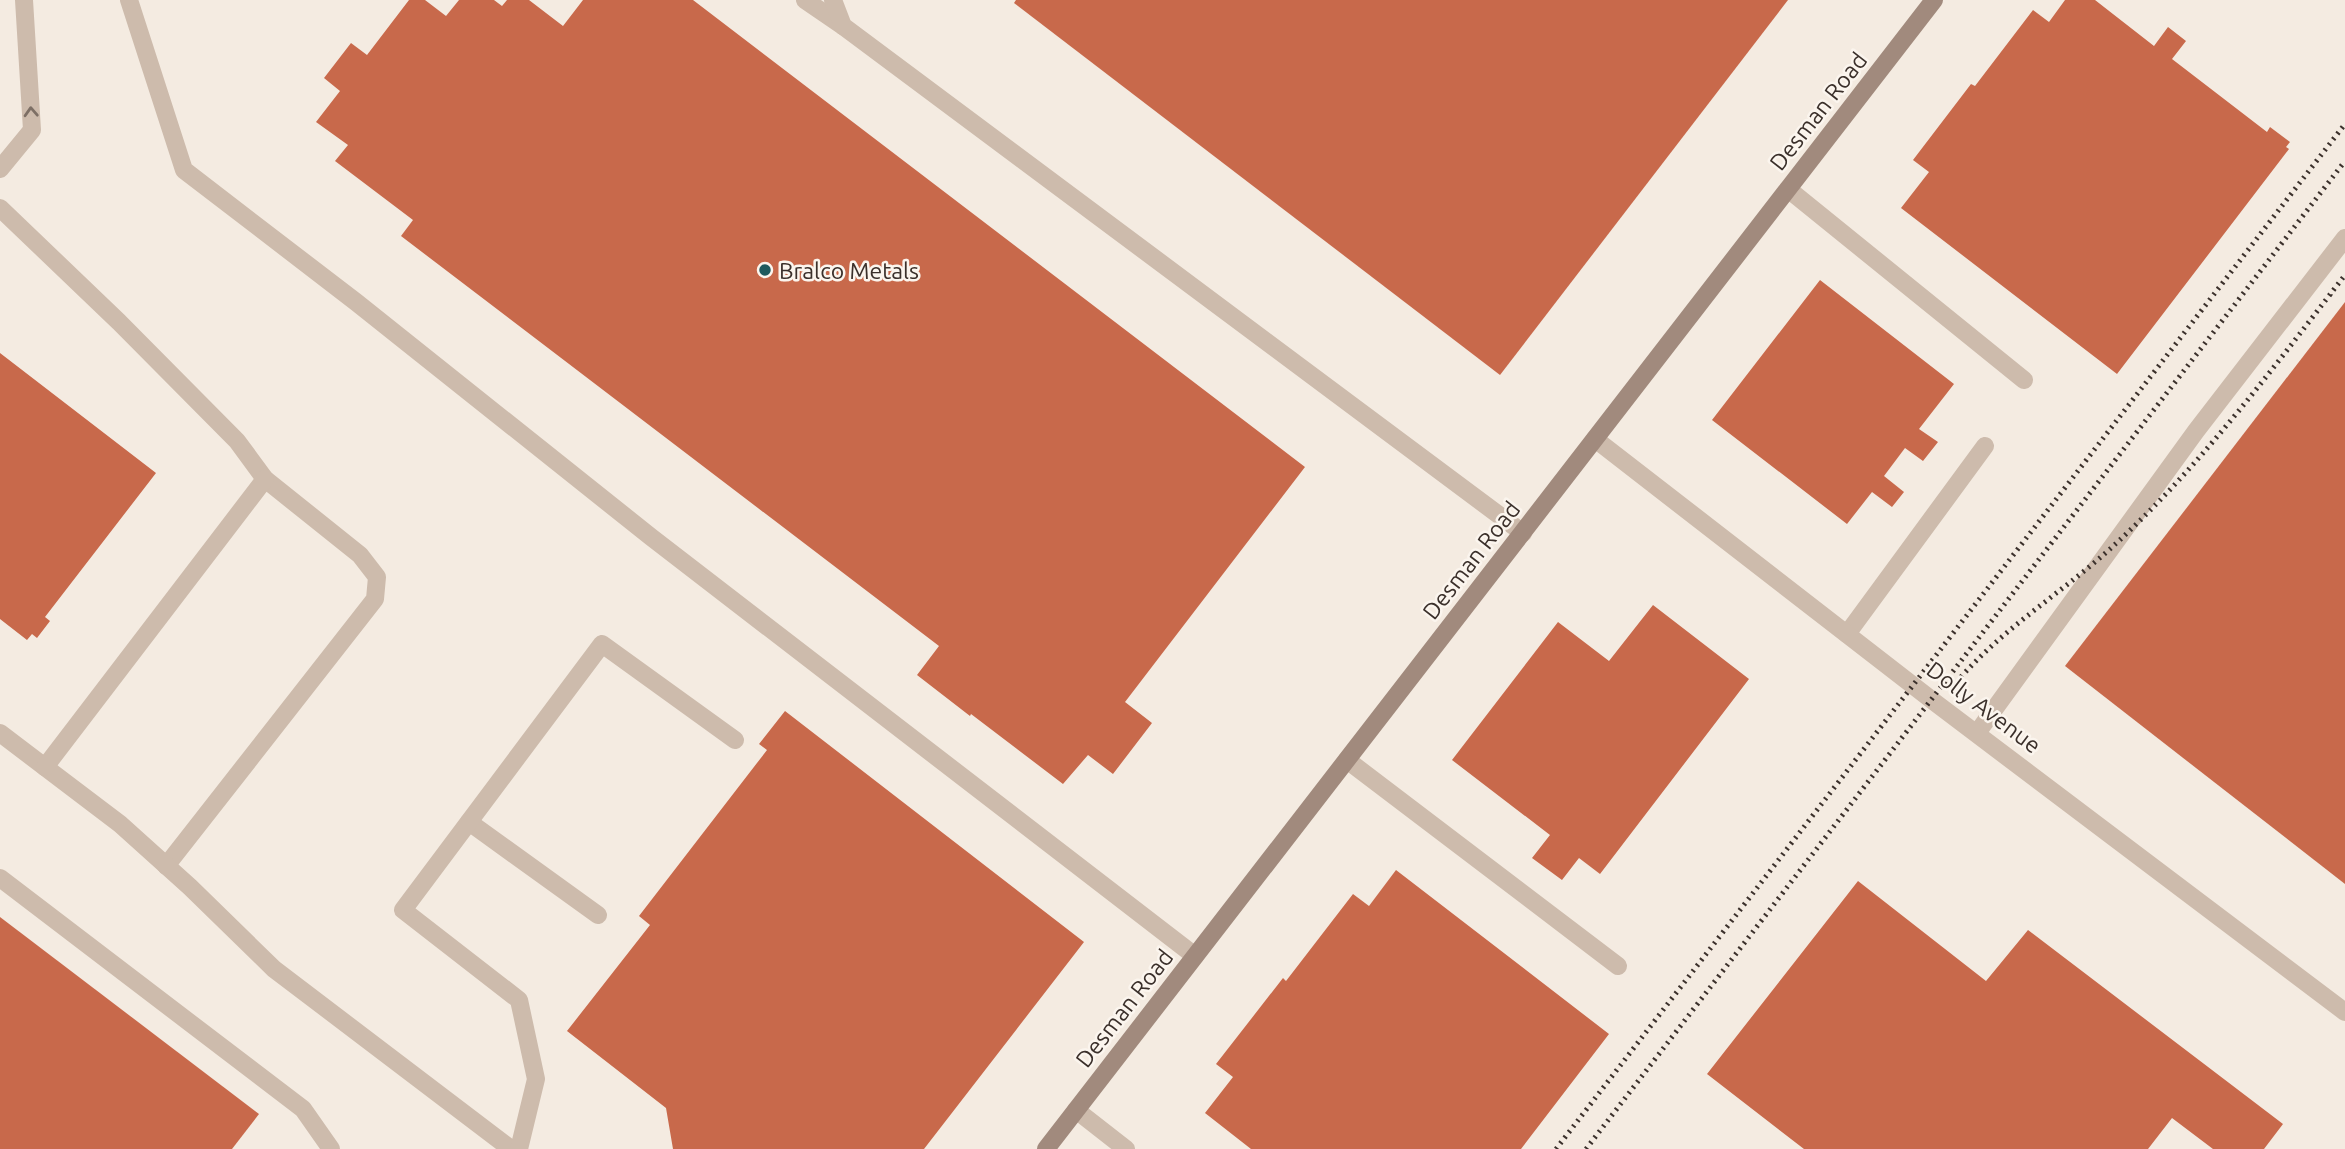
<svg xmlns="http://www.w3.org/2000/svg" width="2345" height="1149" viewBox="0 0 2345 1149" font-family="Ubuntu,sans-serif">
<rect width="100%" height="100%" fill="#f4ebe1"/>
<!-- building -->
<g fill="#c8694b">
<path d="M 409,0 L 425,0 L 446,16 L 459,0 L 494,0 L 502,6 L 507,0 L 529,0 L 563,26 L 583,0 L 693,0 L 1305,467 L 1125,702 L 1152,723 L 1113,774 L 1088,755 L 1063,784 L 971,714 L 970,716 L 917,675 L 939,646 L 401,236 L 413,220 L 335,161 L 348,145 L 316,122 L 340,91 L 324,78 L 351,43 L 367,55 Z"/>
<path d="M 1016,0 L 1788,0 L 1500,375 L 1014,3 Z"/>
<path d="M 2065,0 L 2095,0 L 2154,46 L 2168,27 L 2186,41 L 2172,59 L 2267,132 L 2270,127 L 2290,142 L 2286,147 L 2289,149 L 2117,374 L 1901,208 L 1929,172 L 1913,160 L 1971,84 L 1975,86 L 2033,10 L 2049,22 Z"/>
<path d="M 1820,280 L 1954,384 L 1919,429 L 1938,442 L 1923,461 L 1905,448 L 1884,476 L 1904,492 L 1892,507 L 1872,492 L 1847,524 L 1712,420 Z"/>
<path d="M 2345,302 L 2345,884 L 2065,666 Z"/>
<path d="M 0,353 L 156,473 L 45,617 L 50,621 L 37,638 L 32,634 L 27,640 L 0,619 Z"/>
<path d="M 1653,605 L 1749,679 L 1600,874 L 1579,858 L 1562,880 L 1532,858 L 1550,835 L 1452,760 L 1558,622 L 1609,661 Z"/>
<path d="M 785,711 L 1084,942 L 924,1149 L 673,1149 L 666,1108 L 567,1031 L 650,925 L 639,916 L 767,750 L 759,744 Z"/>
<path d="M 1396,870 L 1609,1034 L 1521,1149 L 1251,1149 L 1205,1113 L 1233,1077 L 1216,1064 L 1283,978 L 1286,981 L 1353,894 L 1369,906 Z"/>
<path d="M 1858,881 L 1986,981 L 2028,930 L 2283,1124 L 2264,1149 L 2213,1149 L 2172,1118 L 2148,1149 L 1804,1149 L 1707,1074 Z"/>
<path d="M 0,917 L 259,1114 L 232,1149 L 0,1149 Z"/>
</g>
<g fill="none" stroke-linecap="round" stroke-linejoin="round">
<!-- lane -->
<g stroke="#cdbbac" stroke-width="18">
<path d="M 129,0 L 184,170 L 356,302 L 651,537 L 1195,956"/>
<path d="M 805,0 L 843,26"/>
<path d="M 833,0 L 843,26 L 1523,533"/>
<path d="M 0,169 L 32,130 L 24,0"/>
<path d="M 1788,189 L 2024,380"/>
<path d="M 0,208 L 119,322 L 237,441 L 265,479 L 360,555 L 377,577 L 375,599 L 166,866"/>
<path d="M 1847,634 L 1985,446"/>
<path d="M 0,733 L 120,824 L 190,887 L 274,969 L 511,1149"/>
<path d="M 1977,733 L 2196,431 L 2345,238"/>
<path d="M 1347,760 L 1618,966"/>
<path d="M 45,767 L 265,479"/>
<path d="M 469,822 L 598,915"/>
<path d="M 0,878 L 303,1109 L 331,1149"/>
<path d="M 1076,1110 L 1126,1149"/>
<path d="M 519,1149 L 536,1079 L 519,1000 L 403,910 L 602,644 L 735,740"/>
</g>
<!-- street -->
<path stroke="#cdbbac" stroke-width="18" d="M 1595,439 L 1937,704 L 2345,1012"/>
<!-- secondary -->
<path stroke="#a18a7d" stroke-width="18" d="M 1046,1149 L 1934,0"/>
<!-- rail -->
<g stroke="#3b302b" stroke-width="5" stroke-dasharray="2 5" stroke-linecap="butt">
<path d="M 1961,677 C 2004,628 2061,593 2110,549 C 2199,468 2271,371 2345,275"/>
<path d="M 1556,1149 L 2345,124"/>
<path d="M 1586,1149 L 2345,161"/>
</g>
</g>
<!-- one-way arrows -->
<defs><path id="oneway-chevron" d="M-2-3.5L2.5 0L-2 3.5" fill="none" stroke-width="1.6" stroke-linecap="round" stroke-linejoin="round" transform="scale(1.75)"/></defs>
<use stroke="#7d6f65" href="#oneway-chevron" transform="translate(31 112) rotate(-93)"/>
<!-- markers -->
<circle fill="#1f5a5e" stroke="#fbf5ee" stroke-width="2.5" cx="765" cy="270" r="7"/>
<g text-anchor="middle" dominant-baseline="central" stroke-width="5" stroke-linejoin="round" paint-order="stroke">
<!-- street labels -->
<g font-size="23" fill="#3b302b" stroke="#fbf5ee">
<text transform="translate(1818 111) rotate(-52)">Desman Road</text>
<text transform="translate(1471 560) rotate(-52)">Desman Road</text>
<text transform="translate(1984 707) rotate(37)">Dolly Avenue</text>
<text transform="translate(1124 1008) rotate(-52)">Desman Road</text>
</g>
<!-- poi labels -->
<g font-size="23" fill="#3b302b" stroke="#fbf5ee" text-anchor="start">
<text x="779" y="270">Bralco Metals</text>
</g>
</g>
</svg>
